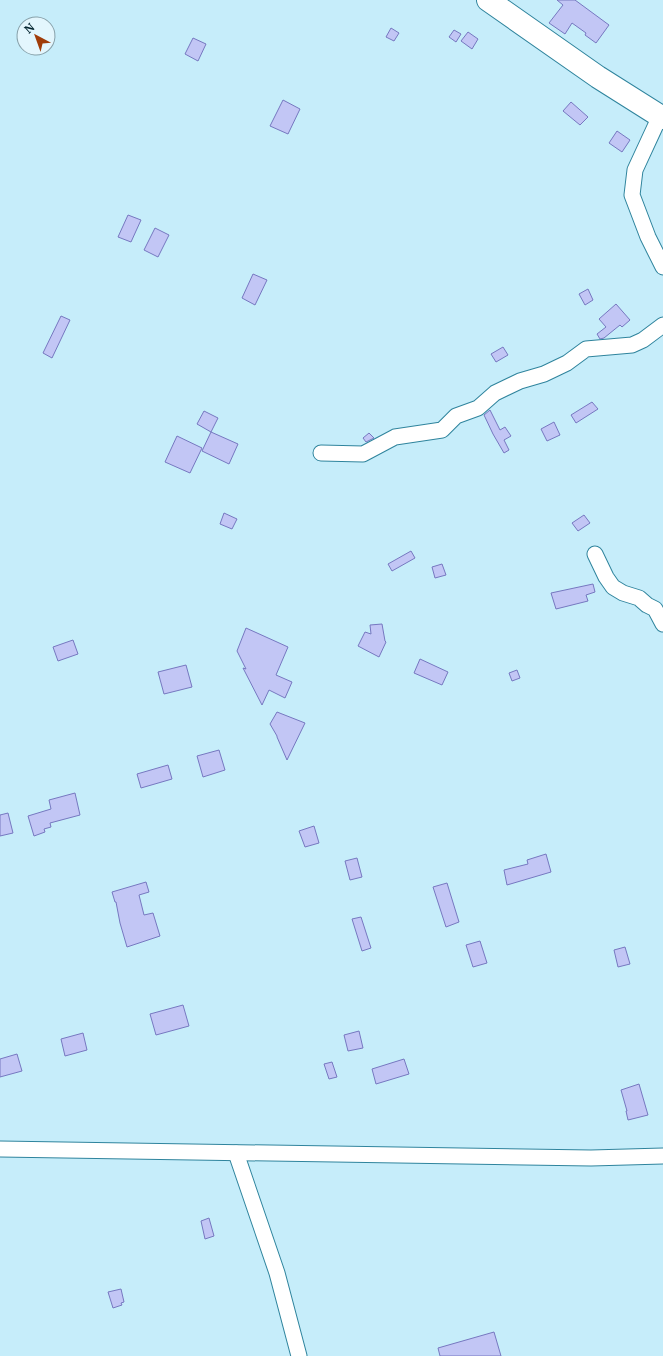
<svg xmlns="http://www.w3.org/2000/svg" width="663" height="1356" viewBox="0 0 663 1356" font-family="Merriweather,serif">
<rect width="100%" height="100%" fill="#c6edfa"/>
<!-- building -->
<g fill="#c2c6f5" stroke="#7678c0">
<path d="M 557,0 L 575,0 L 609,25 L 596,43 L 585,35 L 586,33 L 572,23 L 565,34 L 549,23 L 563,5 Z"/>
<path d="M 391,28 L 399,33 L 394,41 L 386,37 Z"/>
<path d="M 454,30 L 461,34 L 456,42 L 449,37 Z"/>
<path d="M 468,32 L 478,39 L 472,49 L 461,41 Z"/>
<path d="M 193,38 L 206,44 L 198,61 L 185,54 Z"/>
<path d="M 283,100 L 300,109 L 288,134 L 270,126 Z"/>
<path d="M 571,102 L 588,117 L 580,125 L 563,111 Z"/>
<path d="M 617,131 L 630,140 L 622,152 L 609,143 Z"/>
<path d="M 128,215 L 141,220 L 131,242 L 118,237 Z"/>
<path d="M 155,228 L 169,235 L 158,257 L 144,250 Z"/>
<path d="M 253,274 L 267,280 L 255,305 L 242,298 Z"/>
<path d="M 588,289 L 593,300 L 585,305 L 579,294 Z"/>
<path d="M 616,304 L 630,320 L 622,327 L 620,325 L 604,338 L 600,339 L 597,334 L 606,327 L 599,319 Z"/>
<path d="M 61,316 L 70,320 L 52,358 L 43,353 Z"/>
<path d="M 503,347 L 508,355 L 496,362 L 491,354 Z"/>
<path d="M 592,402 L 598,409 L 576,423 L 571,415 Z"/>
<path d="M 490,410 L 500,430 L 505,427 L 511,436 L 504,440 L 509,450 L 504,453 L 493,434 L 484,415 Z"/>
<path d="M 204,411 L 218,418 L 211,432 L 197,424 Z"/>
<path d="M 554,422 L 560,435 L 547,441 L 541,429 Z"/>
<path d="M 211,432 L 238,444 L 229,464 L 202,451 Z"/>
<path d="M 369,433 L 374,438 L 366,442 L 363,438 Z"/>
<path d="M 177,436 L 202,448 L 190,473 L 165,462 Z"/>
<path d="M 224,513 L 237,519 L 232,529 L 220,524 Z"/>
<path d="M 584,515 L 590,523 L 578,531 L 572,523 Z"/>
<path d="M 411,551 L 415,558 L 392,571 L 388,564 Z"/>
<path d="M 442,564 L 446,575 L 435,578 L 432,567 Z"/>
<path d="M 593,584 L 595,592 L 586,595 L 588,601 L 556,609 L 551,593 Z"/>
<path d="M 382,624 L 385,641 L 386,642 L 379,657 L 358,646 L 365,632 L 371,634 L 370,625 Z"/>
<path d="M 246,628 L 288,647 L 276,675 L 292,682 L 285,698 L 269,690 L 262,705 L 243,668 L 246,669 L 237,651 Z"/>
<path d="M 73,640 L 78,654 L 58,661 L 53,647 Z"/>
<path d="M 420,659 L 448,672 L 442,685 L 414,673 Z"/>
<path d="M 186,665 L 192,687 L 164,694 L 158,672 Z"/>
<path d="M 517,670 L 520,678 L 512,681 L 509,673 Z"/>
<path d="M 277,712 L 305,723 L 287,760 L 277,737 L 277,736 L 270,724 Z"/>
<path d="M 219,750 L 225,770 L 203,777 L 197,756 Z"/>
<path d="M 168,765 L 172,779 L 141,788 L 137,774 Z"/>
<path d="M 75,793 L 80,815 L 50,823 L 51,827 L 44,829 L 45,832 L 34,836 L 28,816 L 51,809 L 49,800 Z"/>
<path d="M 8,813 L 13,833 L 0,836 L 0,815 Z"/>
<path d="M 314,826 L 319,843 L 305,847 L 299,831 Z"/>
<path d="M 546,854 L 551,872 L 507,885 L 504,870 L 528,864 L 527,860 Z"/>
<path d="M 357,858 L 362,877 L 350,880 L 345,861 Z"/>
<path d="M 146,882 L 149,892 L 139,895 L 144,915 L 153,913 L 160,936 L 127,947 L 120,923 L 116,902 L 115,902 L 112,892 Z"/>
<path d="M 447,883 L 459,922 L 446,927 L 433,887 Z"/>
<path d="M 361,917 L 371,948 L 362,951 L 352,919 Z"/>
<path d="M 480,941 L 487,963 L 473,967 L 466,945 Z"/>
<path d="M 625,947 L 630,964 L 618,967 L 614,950 Z"/>
<path d="M 183,1005 L 189,1026 L 156,1035 L 150,1014 Z"/>
<path d="M 359,1031 L 363,1048 L 348,1051 L 344,1035 Z"/>
<path d="M 83,1033 L 87,1050 L 65,1056 L 61,1039 Z"/>
<path d="M 17,1054 L 22,1071 L 0,1077 L 0,1059 Z"/>
<path d="M 404,1059 L 409,1074 L 376,1084 L 372,1069 Z"/>
<path d="M 332,1062 L 337,1077 L 329,1079 L 324,1064 Z"/>
<path d="M 639,1084 L 648,1115 L 628,1120 L 626,1111 L 627,1111 L 621,1090 Z"/>
<path d="M 209,1218 L 214,1236 L 205,1239 L 201,1221 Z"/>
<path d="M 121,1289 L 124,1302 L 121,1303 L 122,1305 L 113,1308 L 108,1292 Z"/>
<path d="M 494,1332 L 501,1356 L 440,1356 L 438,1348 Z"/>
</g>
<g fill="none" stroke-linecap="round" stroke-linejoin="round">
<!-- minor casing -->
<g stroke="#2f849d" stroke-width="17">
<g id="minor">
<path d="M 660,116 L 635,170 L 632,195 L 648,237 L 663,267"/>
<path d="M 321,453 L 363,454 L 395,437 L 442,430 L 456,416 L 478,408 L 495,393 L 520,381 L 544,374 L 567,363 L 586,349 L 632,345 L 643,340 L 663,325"/>
<path d="M 595,554 L 606,577 L 613,587 L 623,593 L 639,598 L 647,605 L 655,609 L 663,624"/>
<path d="M 0,1149 L 591,1158 L 663,1156"/>
<path d="M 236,1153 L 277,1273 L 299,1356"/>
</g>
</g>
<!-- highway casing -->
<g stroke="#2f849d" stroke-width="24">
<path id="highway" d="M 488,0 L 598,77 L 663,118"/>
</g>
<!-- minor -->
<use href="#minor" stroke="#fff" stroke-width="15"/>
<!-- highway -->
<use href="#highway" stroke="#fff" stroke-width="22"/>
</g>
<!-- north arrow -->
<g transform="translate(36 36) rotate(319)"><circle r="19" fill="#e3f6fd" stroke="#88a1aa"/>
<path d="M0-3L7 15L0 10L-7 15Z" fill="#a03c09"/>
<text y="-6" font-size="11" font-weight="bold" text-anchor="middle" fill="#00222d">N</text>
</g>
</svg>
